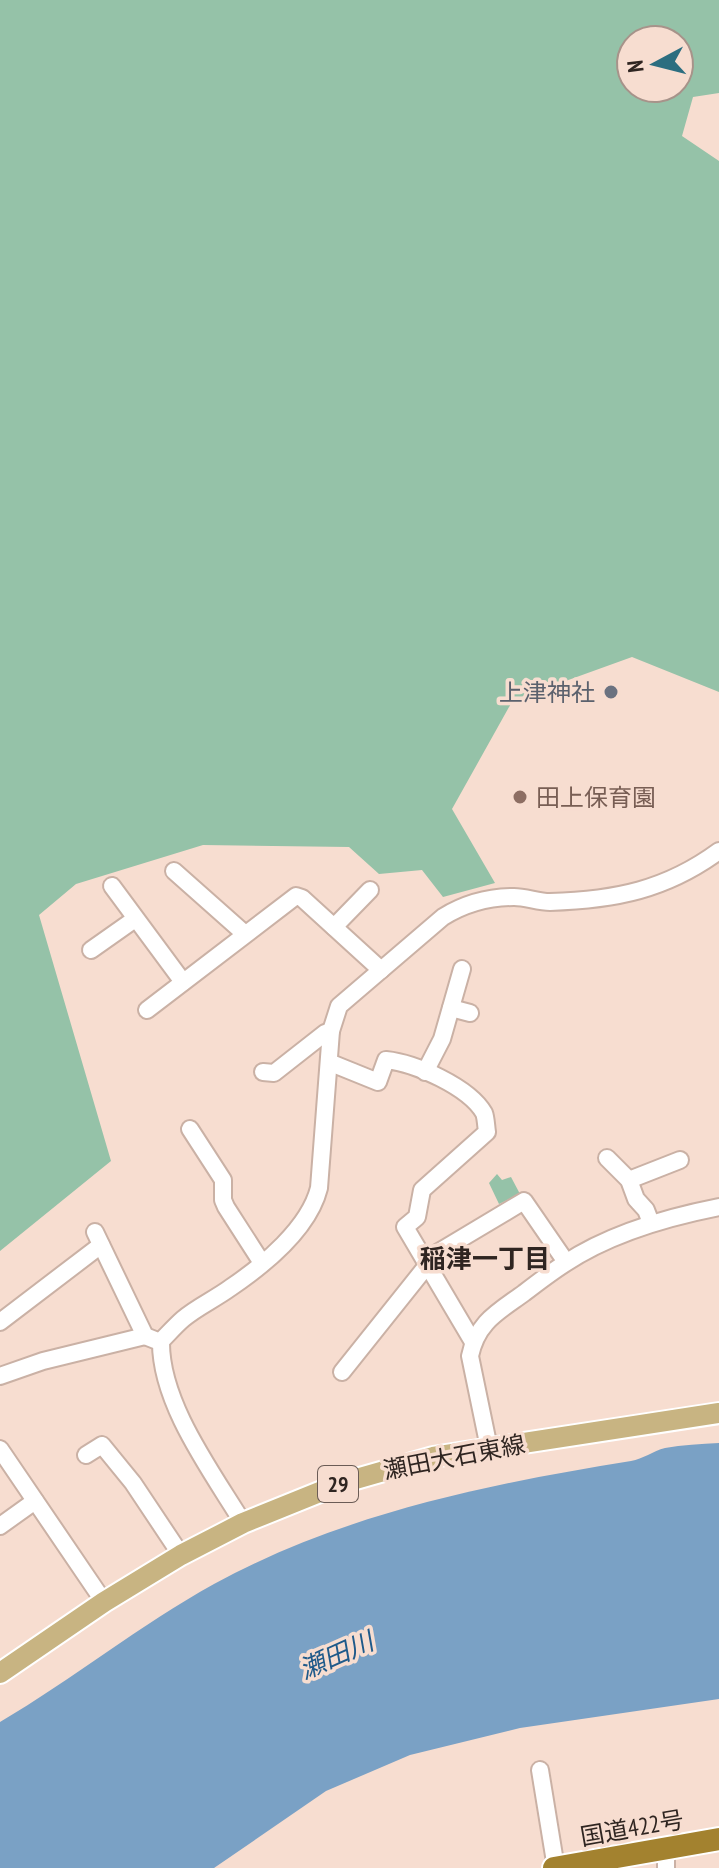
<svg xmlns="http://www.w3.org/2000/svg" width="719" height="1868" viewBox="0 0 719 1868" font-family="'PT Sans Narrow','Noto Sans JP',sans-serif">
<rect width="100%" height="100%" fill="#f7ddd0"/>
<!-- green -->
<g fill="#95c2a8" fill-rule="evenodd">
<path d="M 0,0 L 719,0 L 719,93 L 693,97 L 682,136 L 719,161 L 719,692 L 632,657 L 513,700 L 452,809 L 495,883 L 443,897 L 422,870 L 379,874 L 349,847 L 203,845 L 76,884 L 39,915 L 111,1161 L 0,1251 ZM 631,40 L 679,40 L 679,88 L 631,88 Z"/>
<path d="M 497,1174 L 502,1180 L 511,1177 L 520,1194 L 499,1204 L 489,1183 Z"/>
</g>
<!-- water -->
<path fill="#7aa1c5" d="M 719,1443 L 719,1699 L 520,1728 L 410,1755 L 326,1791 L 214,1868 L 0,1868 L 0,1722 C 73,1679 140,1625 214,1584 C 342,1514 488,1484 631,1461 C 643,1459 653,1451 665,1448 C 682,1445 701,1444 719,1443 Z"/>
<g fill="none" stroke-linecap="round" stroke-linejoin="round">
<!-- minor casing -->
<g stroke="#cab1a5" stroke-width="20">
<g id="minor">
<path d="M 174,871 L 245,934"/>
<path d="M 112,886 L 183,982"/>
<path d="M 334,927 L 370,890"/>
<path d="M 91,950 L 135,919"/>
<path d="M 451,1008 L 470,1013"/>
<path d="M 147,1010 L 296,896 L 302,898 L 381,970"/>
<path d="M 331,1063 L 378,1082 L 386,1060 C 415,1063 469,1087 484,1113 C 486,1118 486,1126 487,1132 L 422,1190 L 417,1217 L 405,1227 L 473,1342"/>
<path d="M 263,1072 L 274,1073 L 325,1033 L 331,1031"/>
<path d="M 425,1072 L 442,1039 L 462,969"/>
<path d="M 190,1129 L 223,1180 L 223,1200 L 226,1207 L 262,1263"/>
<path d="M 607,1158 L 629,1180 L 636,1199 L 646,1210 L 651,1223"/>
<path d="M 629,1180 L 680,1160"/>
<path d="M 95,1232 L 145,1336 L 155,1340"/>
<path d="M 0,1322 L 101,1245"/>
<path d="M 342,1372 L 437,1253 L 524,1201 L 566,1262"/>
<path d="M 0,1376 L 43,1361 L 145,1336"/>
<path d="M 489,1448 L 470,1356 C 477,1322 498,1312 524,1293 C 537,1283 550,1273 564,1264 C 607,1235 668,1217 719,1207"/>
<path d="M 0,1449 L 104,1602"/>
<path d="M 86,1455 L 102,1445 L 133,1483 L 181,1555"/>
<path d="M 243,1523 C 212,1472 160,1403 161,1341 C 168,1334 175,1326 183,1319 C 197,1307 215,1299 230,1288 C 264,1265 309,1228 319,1188 L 331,1031 L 339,1006 L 443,917 C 464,904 489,897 514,897 C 526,897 538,902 550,902 C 615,900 666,890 719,851"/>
<path d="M 0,1526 L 35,1501"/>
<path d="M 540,1770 L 556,1868"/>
<path d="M 666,1848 L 666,1868"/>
</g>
</g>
<!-- major casing -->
<g stroke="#fff" stroke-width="24">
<path id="major" d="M 0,1673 L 104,1602 L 181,1555 L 243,1523 L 342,1483 L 433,1457 L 719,1413"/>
</g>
<!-- highway casing -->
<g stroke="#fff" stroke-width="26">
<path id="highway" d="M 554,1868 L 719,1839"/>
</g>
<!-- minor -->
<use href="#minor" stroke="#fff" stroke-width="16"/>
<!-- major -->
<use href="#major" stroke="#c8b482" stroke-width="20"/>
<!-- highway -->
<use href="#highway" stroke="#a3822f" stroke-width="22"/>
</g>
<!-- markers -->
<circle fill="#6b7280" stroke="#f7ddd0" stroke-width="3" cx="611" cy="692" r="8"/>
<circle fill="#8d6e63" stroke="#f7ddd0" stroke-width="3" cx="520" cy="797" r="8"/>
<g text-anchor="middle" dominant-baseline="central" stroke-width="7" stroke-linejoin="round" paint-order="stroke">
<!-- shield labels -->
<rect fill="#f7ddd0" stroke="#6b5c56" stroke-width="2" x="318" y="1466" width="40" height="36" rx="6"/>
<g font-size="22" font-weight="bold" fill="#2f2521">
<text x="338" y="1484">29</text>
</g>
<!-- worship labels -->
<g font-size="24" fill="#5b616d" stroke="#f7ddd0" text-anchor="end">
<text x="595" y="692">上津神社</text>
</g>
<!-- education labels -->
<g font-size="24" fill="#785e54" stroke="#f7ddd0" text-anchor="start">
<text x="536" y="797">田上保育園</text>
</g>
<!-- street labels -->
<g font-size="24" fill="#2f2521" stroke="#f7ddd0">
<text transform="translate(454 1457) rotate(-11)">瀬田大石東線</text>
<text transform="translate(632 1828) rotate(-10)">国道422号</text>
</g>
<!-- neighbourhood labels -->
<g font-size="26" font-weight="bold" fill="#2f2521" stroke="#f7ddd0">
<text x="485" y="1258">稲津一丁目</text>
</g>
<!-- water labels -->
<g font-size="26" font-style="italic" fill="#1f5a8a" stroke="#f7ddd0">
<text transform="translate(336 1655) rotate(-24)">瀬田川</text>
</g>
</g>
<!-- north arrow -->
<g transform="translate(655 64) rotate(263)"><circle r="38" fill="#f7ddd0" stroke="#a7938a" stroke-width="2"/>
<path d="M0-6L14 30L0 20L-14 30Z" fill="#2c6e80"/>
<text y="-12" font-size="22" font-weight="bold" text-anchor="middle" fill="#2f2521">N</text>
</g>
</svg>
